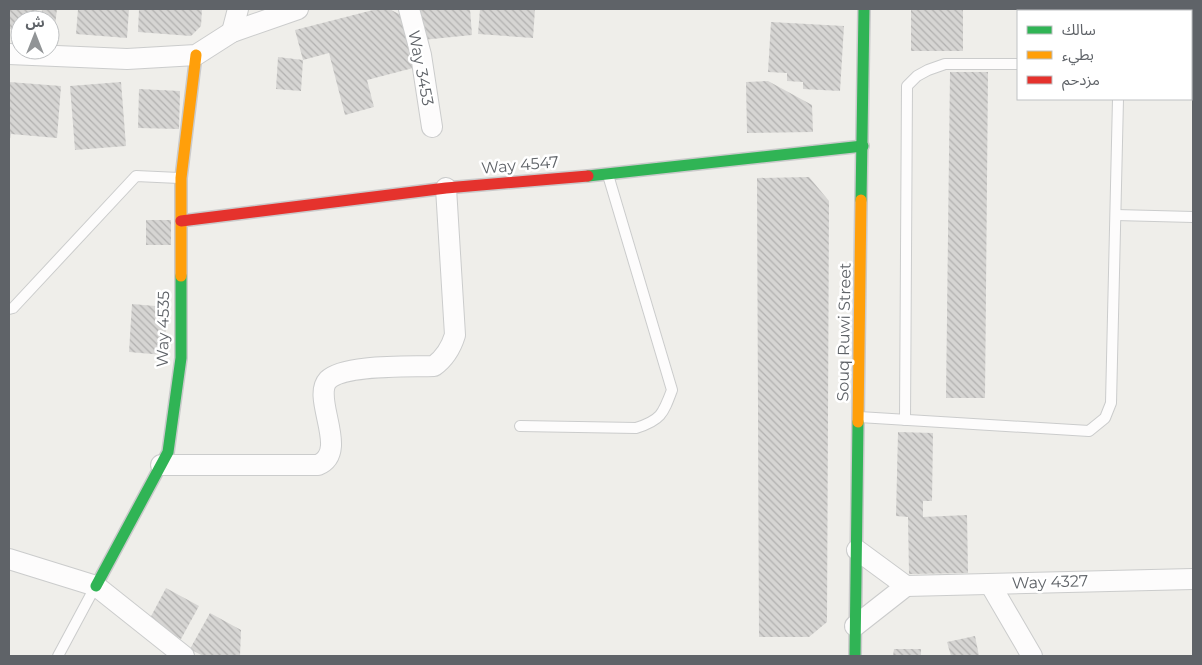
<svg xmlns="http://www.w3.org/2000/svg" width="1202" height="665" viewBox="0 0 1202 665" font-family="Montserrat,'Noto Sans Arabic',sans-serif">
<defs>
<pattern id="building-back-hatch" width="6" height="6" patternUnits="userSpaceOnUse" patternTransform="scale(1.25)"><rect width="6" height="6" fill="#d6d5d3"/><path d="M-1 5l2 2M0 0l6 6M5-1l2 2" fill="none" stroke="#b1b0af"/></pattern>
</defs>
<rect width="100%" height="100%" fill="#efeeea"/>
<!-- building -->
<g fill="url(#building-back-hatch)">
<path d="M 9,9 L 37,9 L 36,20 L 20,20 L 20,30 L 9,29 Z"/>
<path d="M 42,9 L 57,9 L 54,34 L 50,34 L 50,20 L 41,20 Z"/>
<path d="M 78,9 L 129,9 L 127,38 L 76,34 Z"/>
<path d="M 139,9 L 202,9 L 201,26 L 191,36 L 138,32 Z"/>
<path d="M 377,9 L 389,9 L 403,16 L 417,67 L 367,80 L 374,107 L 345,115 L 329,53 L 303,60 L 301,91 L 276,89 L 278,57 L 303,60 L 295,30 Z"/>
<path d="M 419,9 L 470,9 L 472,35 L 422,40 Z"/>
<path d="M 480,9 L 535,9 L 533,38 L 478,34 Z"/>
<rect x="911" y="9" width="52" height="42"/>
<path d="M 771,22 L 844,26 L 840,91 L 803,89 L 803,82 L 787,81 L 787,73 L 768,72 Z"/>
<path d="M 950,72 L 988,72 L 985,398 L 946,398 Z"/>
<path d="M 768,81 L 812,105 L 813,132 L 747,133 L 746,82 Z"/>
<path d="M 9,82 L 61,86 L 57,138 L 11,134 L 9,143 Z"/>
<path d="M 121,82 L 126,146 L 75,150 L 70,86 Z"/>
<path d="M 139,89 L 180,91 L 179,129 L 138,128 Z"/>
<path d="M 809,177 L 829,201 L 827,622 L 809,637 L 759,637 L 757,178 Z"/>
<rect x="146" y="220" width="25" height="25"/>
<path d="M 132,304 L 167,307 L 164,355 L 129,352 Z"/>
<path d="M 898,432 L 933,433 L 932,501 L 923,501 L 923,517 L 967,515 L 968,573 L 909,574 L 908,517 L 896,516 Z"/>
<path d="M 166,588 L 199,606 L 181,639 L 148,622 Z"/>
<path d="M 210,613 L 241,630 L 240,656 L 203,656 L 190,649 Z"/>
<path d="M 975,636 L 979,656 L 951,656 L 947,642 Z"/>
<path d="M 894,649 L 921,649 L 921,656 L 893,656 Z"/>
</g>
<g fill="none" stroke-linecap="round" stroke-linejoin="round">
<!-- lane casing -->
<g stroke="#cbcccc" stroke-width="12">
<g id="lane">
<path d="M 1116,215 L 1193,217"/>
<path d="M 9,309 L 13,308 L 136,176 L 179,178"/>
<path d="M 859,417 L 1089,431 L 1105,418 L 1111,403 L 1118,99"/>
<path d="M 905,420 L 907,86 L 917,76 L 928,70 L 945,64 L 1018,64"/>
<path d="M 520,426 L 636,428 C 661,420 663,414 672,390 L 608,175"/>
<path d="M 58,656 L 95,587"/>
</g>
</g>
<!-- street casing -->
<g stroke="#cbcccc" stroke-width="22">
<g id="street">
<path d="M 409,9 L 421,55 L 432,127"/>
<path d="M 232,32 L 238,9"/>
<path d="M 9,54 L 127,59 L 196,55 L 232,32 L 298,9"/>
<path d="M 161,465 L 318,465 C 350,452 311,398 328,380 C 344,364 410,367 434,366 C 445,358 451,348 455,335 L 446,188"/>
<path d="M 857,550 L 906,586"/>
<path d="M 9,559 L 96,586 L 184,656"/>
<path d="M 990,584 L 1032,656"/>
<path d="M 906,586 L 1193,579"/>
<path d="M 855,626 L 906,586"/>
</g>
</g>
<!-- fast casing -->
<g stroke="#cacacb" stroke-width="14">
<g id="fast">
<path d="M 588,176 L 863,146"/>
<path d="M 861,200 L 864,9"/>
<path d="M 96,586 L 168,452 L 181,358 L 181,276"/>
<path d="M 855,656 L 858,422"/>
</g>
</g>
<!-- slow casing -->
<g stroke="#cacacb" stroke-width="14">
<g id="slow">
<path d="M 181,276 L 181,178 L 196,55"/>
<path d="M 858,422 L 861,200"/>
</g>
</g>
<!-- jam casing -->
<g stroke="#cacacb" stroke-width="14">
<path id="jam" d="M 181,221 L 446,188 L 588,176"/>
</g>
<!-- lane -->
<use href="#lane" stroke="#fdfcfc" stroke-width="10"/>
<!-- street -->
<use href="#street" stroke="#fdfcfc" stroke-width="20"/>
<!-- fast -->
<use href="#fast" stroke="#30b455" stroke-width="11"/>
<!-- slow -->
<use href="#slow" stroke="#ff9f0a" stroke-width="11"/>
<!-- jam -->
<use href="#jam" stroke="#e5322d" stroke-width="11"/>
</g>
<g text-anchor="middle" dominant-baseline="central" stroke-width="5" stroke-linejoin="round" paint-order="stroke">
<!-- street labels -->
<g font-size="16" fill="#5f6368" stroke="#fff">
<text transform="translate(421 68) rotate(79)">Way 3453</text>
<text transform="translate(520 165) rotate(-5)">Way 4547</text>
<text transform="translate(163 329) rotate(-89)">Way 4535</text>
<text transform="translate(844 332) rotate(-89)">Souq Ruwi Street</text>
<text transform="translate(1050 582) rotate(-2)">Way 4327</text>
</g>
</g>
<!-- border -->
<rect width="1202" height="665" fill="none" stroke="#5f6368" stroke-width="20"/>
<!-- legend -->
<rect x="1017" y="10" width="175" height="90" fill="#ffffff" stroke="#bfc1c3"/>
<rect x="1027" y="26" width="25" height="8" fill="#30b455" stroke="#bfc1c3"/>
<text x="1062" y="35" font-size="15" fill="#5f6368">سالك</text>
<rect x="1027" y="51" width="25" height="8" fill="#ff9f0a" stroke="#bfc1c3"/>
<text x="1062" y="60" font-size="15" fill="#5f6368">بطيء</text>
<rect x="1027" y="76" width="25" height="8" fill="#e5322d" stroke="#bfc1c3"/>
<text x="1062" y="85" font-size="15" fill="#5f6368">مزدحم</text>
<!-- north arrow -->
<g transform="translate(35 35)"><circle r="24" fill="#ffffff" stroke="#bfc1c3"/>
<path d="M0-4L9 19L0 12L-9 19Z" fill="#919496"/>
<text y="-8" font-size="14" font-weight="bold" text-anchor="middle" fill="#5f6368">ش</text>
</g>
</svg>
